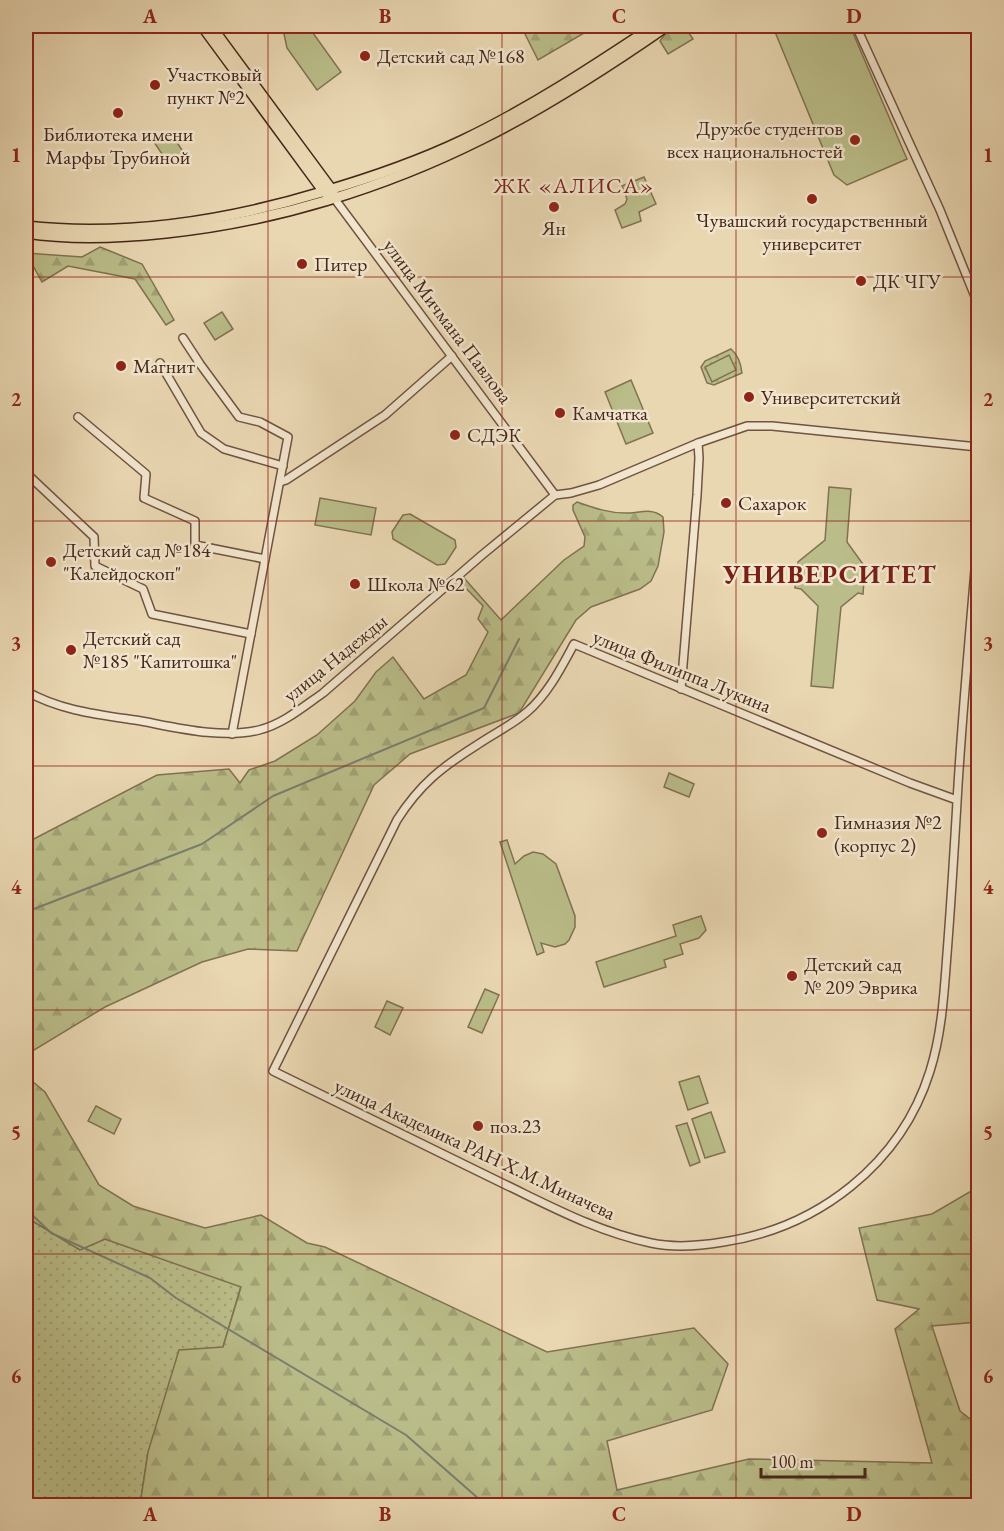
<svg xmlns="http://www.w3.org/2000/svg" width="1004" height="1531" viewBox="0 0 1004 1531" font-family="'EB Garamond',serif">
<defs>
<pattern id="grass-dots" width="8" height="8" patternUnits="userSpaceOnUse" patternTransform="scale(1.5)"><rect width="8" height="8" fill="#babd89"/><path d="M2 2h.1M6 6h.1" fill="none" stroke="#a1a276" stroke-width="1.8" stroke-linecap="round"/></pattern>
<pattern id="forest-firs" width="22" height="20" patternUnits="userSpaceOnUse" patternTransform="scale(1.5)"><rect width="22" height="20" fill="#babd89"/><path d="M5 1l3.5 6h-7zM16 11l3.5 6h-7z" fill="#a1a276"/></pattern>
</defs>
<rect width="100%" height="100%" fill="#e9d7b2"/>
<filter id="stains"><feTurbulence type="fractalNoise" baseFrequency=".00333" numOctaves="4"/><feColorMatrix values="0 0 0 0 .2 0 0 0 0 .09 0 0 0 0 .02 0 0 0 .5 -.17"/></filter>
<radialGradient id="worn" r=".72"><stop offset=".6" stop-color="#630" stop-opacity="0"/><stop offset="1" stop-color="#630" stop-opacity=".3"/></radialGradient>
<!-- grass -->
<g fill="url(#grass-dots)" stroke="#807252" stroke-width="1.5">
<path d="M 731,349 C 738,355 741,364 742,373 L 714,385 L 707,383 L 701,367 L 705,361 Z"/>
<path d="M 26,1217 L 80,1250 L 105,1239 L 241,1286 L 223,1347 L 148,1452 L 140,1505 L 26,1506 Z"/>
</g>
<!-- forest -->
<g fill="url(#forest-firs)" stroke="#807252" stroke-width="1.5">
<path d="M 521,26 L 596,26 L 538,60 Z"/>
<path d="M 685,27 L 693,39 L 668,54 L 660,41 L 669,29 Z"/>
<path d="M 100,247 L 142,264 L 174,320 L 166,325 L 135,279 L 68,266 L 42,282 L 26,253 L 82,257 Z"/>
<path d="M 577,502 C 594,508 611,514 630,513 C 642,512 653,508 663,517 L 664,532 L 658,566 L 651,581 L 640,589 L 591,607 L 576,620 L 519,713 L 410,754 L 374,785 L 297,951 L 248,949 L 202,962 L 105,1007 L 26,1055 L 26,843 L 157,775 L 229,769 L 240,783 L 249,770 L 275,761 L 317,735 L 355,701 L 376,672 L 393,657 L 424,699 L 466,675 L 488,632 L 478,619 L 483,606 L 459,581 L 464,578 L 501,620 L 564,560 L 584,546 L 585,537 L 573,510 L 573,505 Z"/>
<path d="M 26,1076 L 45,1092 L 99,1185 L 133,1206 L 205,1228 L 261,1215 L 307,1243 L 325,1247 L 547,1352 L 694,1328 L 728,1364 L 712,1410 L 607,1441 L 617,1490 L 749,1459 L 932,1463 L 895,1329 L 919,1309 L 877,1300 L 859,1228 L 932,1214 L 978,1187 L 978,1322 L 932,1326 L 960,1411 L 978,1425 L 978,1505 L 140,1505 L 148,1452 L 179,1350 L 223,1347 L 241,1287 L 105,1239 L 80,1250 L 26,1217 Z"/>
</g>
<!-- park -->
<g fill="#babd89" stroke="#807252" stroke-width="1.5">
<path d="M 278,26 L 308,26 L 341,72 L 317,90 L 287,48 L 284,34 Z"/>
<path d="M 776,26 L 850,26 L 907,159 L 847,185 L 834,175 L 773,27 Z"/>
<path d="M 170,132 L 184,153 L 168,163 L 154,142 Z"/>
<path d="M 644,177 L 656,204 L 639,212 L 641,221 L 622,228 L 615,210 L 625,204 L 627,199 L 622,186 Z"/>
<path d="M 222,312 L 233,329 L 215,340 L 204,323 Z"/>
<path d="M 729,355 L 736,370 L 712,382 L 705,367 Z"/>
<path d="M 631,380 L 653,433 L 626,444 L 605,392 Z"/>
<path d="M 829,487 L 851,489 L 847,542 L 865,567 L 863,594 L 858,593 L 841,607 L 833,688 L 811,686 L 818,606 L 801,589 L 795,588 L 798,562 L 825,540 Z"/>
<path d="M 320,498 L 376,508 L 371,535 L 315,525 Z"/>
<path d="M 410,514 L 455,540 L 456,547 L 445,564 L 437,565 L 393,539 L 392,532 L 403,515 Z"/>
<path d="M 669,773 L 694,784 L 689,797 L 664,787 Z"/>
<path d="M 507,840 L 515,864 L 524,856 L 533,852 L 543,854 L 556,864 L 575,916 L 575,927 L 569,940 L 565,944 L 555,947 L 541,943 L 544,952 L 537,955 L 500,842 Z"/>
<path d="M 701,916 L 706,930 L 699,938 L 680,944 L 683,954 L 664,960 L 666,967 L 604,987 L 596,962 L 676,936 L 673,925 Z"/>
<path d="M 485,989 L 499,995 L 482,1033 L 468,1027 Z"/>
<path d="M 387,1001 L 403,1008 L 390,1035 L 375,1027 Z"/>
<path d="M 699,1076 L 708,1103 L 688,1110 L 679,1082 Z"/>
<path d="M 96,1106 L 121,1119 L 114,1134 L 88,1121 Z"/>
<path d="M 711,1112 L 725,1152 L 705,1158 L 692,1119 Z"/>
<path d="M 687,1123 L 700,1162 L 690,1166 L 676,1126 Z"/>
</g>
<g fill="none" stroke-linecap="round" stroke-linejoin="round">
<!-- stream -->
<g stroke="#787f6f" stroke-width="2">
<path d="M 26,912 L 202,844 L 273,796 L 484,708 L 519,639"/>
<path d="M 26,1209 L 51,1233 L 150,1278 L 176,1298 L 406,1435 L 487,1506"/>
</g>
<!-- minor casing -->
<g stroke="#705340" stroke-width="10">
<g id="minor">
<path d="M 856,26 L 940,210 L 978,304"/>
<path d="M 334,198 L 555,495"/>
<path d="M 183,338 L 200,364 L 239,417 L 260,422 L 288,437 L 232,734"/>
<path d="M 160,363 L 201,433 L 224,449 L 283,466"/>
<path d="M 78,417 L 146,474 L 144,498 L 195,521 L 195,545 L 265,559"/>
<path d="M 26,473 L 94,537 L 95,566 L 143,589 L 152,614 L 251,634"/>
<path d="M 280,482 L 286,480 L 385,415 L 452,356"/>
<path d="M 555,495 L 571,493 L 599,485 L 698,443 L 747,426 L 772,426 L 978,447"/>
<path d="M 681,689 L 697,495 L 699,458 L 698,443"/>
<path d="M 26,691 C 60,711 102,715 141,721 C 178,728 222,739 259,730 C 283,724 303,707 323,693 L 482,555 L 555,495"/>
<path d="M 957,800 L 910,783 L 574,644 C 561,668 548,694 527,712 C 512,725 493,734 477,745 C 442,767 420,784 397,820 L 273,1071 C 350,1109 427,1147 504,1184 C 552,1207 598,1232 651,1243 C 674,1248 699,1246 723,1242 C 818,1228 901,1164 930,1071 C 942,1033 944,993 947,954 C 951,903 954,853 957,802 C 962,712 971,622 978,533"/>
</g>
</g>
<!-- major casing -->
<g stroke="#47271a" stroke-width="12">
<g id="major">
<path d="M 202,26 L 324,192 L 329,195"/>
<path d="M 211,26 L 332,190 L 333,193"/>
<path d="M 26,226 C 126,237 226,221 322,192 C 370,178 417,162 463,140 C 530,108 592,67 654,26"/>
<path d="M 26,233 C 72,240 119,238 166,233 C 274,222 384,188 482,139 C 546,107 608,67 667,26"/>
</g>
</g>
<!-- minor -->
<use href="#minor" stroke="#f1e5cd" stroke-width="7"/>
<!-- major -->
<use href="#major" stroke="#e9d7b2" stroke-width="9"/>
</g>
<!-- grid -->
<path fill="none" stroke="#8f2418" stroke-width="1.5" stroke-opacity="0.55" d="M 268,26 L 268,1506M 502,26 L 502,1506M 736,26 L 736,1506M 26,277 L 978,277M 26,521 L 978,521M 26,766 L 978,766M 26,1010 L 978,1010M 26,1254 L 978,1254"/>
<!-- markers -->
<g fill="#8f2418" stroke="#f1e5cd" stroke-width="2">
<circle cx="365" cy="56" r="6"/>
<circle cx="155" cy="85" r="6"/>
<circle cx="118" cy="113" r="6"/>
<circle cx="855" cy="140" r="6"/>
<circle cx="812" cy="199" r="6"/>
<circle cx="554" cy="207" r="6"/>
<circle cx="302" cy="264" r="6"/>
<circle cx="861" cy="281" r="6"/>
<circle cx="121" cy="366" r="6"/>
<circle cx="749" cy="397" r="6"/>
<circle cx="560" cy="413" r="6"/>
<circle cx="455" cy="435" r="6"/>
<circle cx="726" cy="503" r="6"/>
<circle cx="51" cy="562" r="6"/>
<circle cx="355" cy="584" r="6"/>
<circle cx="71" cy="650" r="6"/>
<circle cx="822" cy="833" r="6"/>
<circle cx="792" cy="976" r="6"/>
<circle cx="478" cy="1126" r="6"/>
</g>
<g text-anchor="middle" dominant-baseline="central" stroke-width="5" stroke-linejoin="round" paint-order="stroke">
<!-- poi labels -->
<g font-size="20" fill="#47271a" stroke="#f1e5cd" text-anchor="start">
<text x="377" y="56">Детский сад №168</text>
<text x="167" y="74">Участковый<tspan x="167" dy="23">пункт №2</tspan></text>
<text x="843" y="128" text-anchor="end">Дружбе студентов<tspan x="843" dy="23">всех национальностей</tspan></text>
<text x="118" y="134" text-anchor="middle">Библиотека имени<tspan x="118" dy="23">Марфы Трубиной</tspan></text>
<text x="812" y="220" text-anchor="middle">Чувашский государственный<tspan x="812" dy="23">университет</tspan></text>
<text x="554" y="228" text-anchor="middle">Ян</text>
<text x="314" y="264">Питер</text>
<text x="873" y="281">ДК ЧГУ</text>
<text x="133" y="366">Магнит</text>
<text x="761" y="397">Университетский</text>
<text x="572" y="413">Камчатка</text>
<text x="467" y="435">СДЭК</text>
<text x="738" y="503">Сахарок</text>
<text x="63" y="550">Детский сад №184<tspan x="63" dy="23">"Калейдоскоп"</tspan></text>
<text x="367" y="584">Школа №62</text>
<text x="83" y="638">Детский сад<tspan x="83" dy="23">№185 "Капитошка"</tspan></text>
<text x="834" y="822">Гимназия №2<tspan x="834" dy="23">(корпус 2)</tspan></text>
<text x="804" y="964">Детский сад<tspan x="804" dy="23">№ 209 Эврика</tspan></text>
<text x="490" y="1126">поз.23</text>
</g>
<!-- street labels -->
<g font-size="20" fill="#47271a" stroke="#f1e5cd">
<text transform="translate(448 321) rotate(53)">улица Мичмана Павлова</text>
<text transform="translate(335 658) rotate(-39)">улица Надежды</text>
<text transform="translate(682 671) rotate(22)">улица Филиппа Лукина</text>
<text transform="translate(475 1149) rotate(25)">улица Академика РАН Х.М.Миначева</text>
</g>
<!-- quarter labels -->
<g font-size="22" letter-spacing="1.5" fill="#7a1f14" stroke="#f1e5cd">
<text x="574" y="185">ЖК «АЛИСА»</text>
</g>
<!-- district labels -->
<g font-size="26" font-weight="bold" letter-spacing="1.5" fill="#7a1f14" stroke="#f1e5cd">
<text x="830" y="574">УНИВЕРСИТЕТ</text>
</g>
</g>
<!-- margin -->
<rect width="1004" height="1531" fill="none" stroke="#e9d7b2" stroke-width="66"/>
<!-- scale -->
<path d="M761 1468v9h104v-9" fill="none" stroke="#47271a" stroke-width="3"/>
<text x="770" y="1468" font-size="18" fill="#47271a" stroke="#f1e5cd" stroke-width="4.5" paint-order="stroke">100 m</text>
<rect x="33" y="33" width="938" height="1465" fill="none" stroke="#8f2418" stroke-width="2"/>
<g font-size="20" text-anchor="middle" font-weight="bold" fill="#8f2418">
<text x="150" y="23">A</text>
<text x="385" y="23">B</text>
<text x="619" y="23">C</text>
<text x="854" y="23">D</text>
<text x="16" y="162">1</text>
<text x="988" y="162">1</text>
<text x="16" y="406">2</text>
<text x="988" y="406">2</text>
<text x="16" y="650">3</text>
<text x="988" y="650">3</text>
<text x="16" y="894">4</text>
<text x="988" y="894">4</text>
<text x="16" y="1139">5</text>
<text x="988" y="1139">5</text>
<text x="16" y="1383">6</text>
<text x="988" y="1383">6</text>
<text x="150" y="1521">A</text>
<text x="385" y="1521">B</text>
<text x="619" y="1521">C</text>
<text x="854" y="1521">D</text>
</g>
<rect width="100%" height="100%" filter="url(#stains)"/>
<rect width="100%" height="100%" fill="url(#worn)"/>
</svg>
